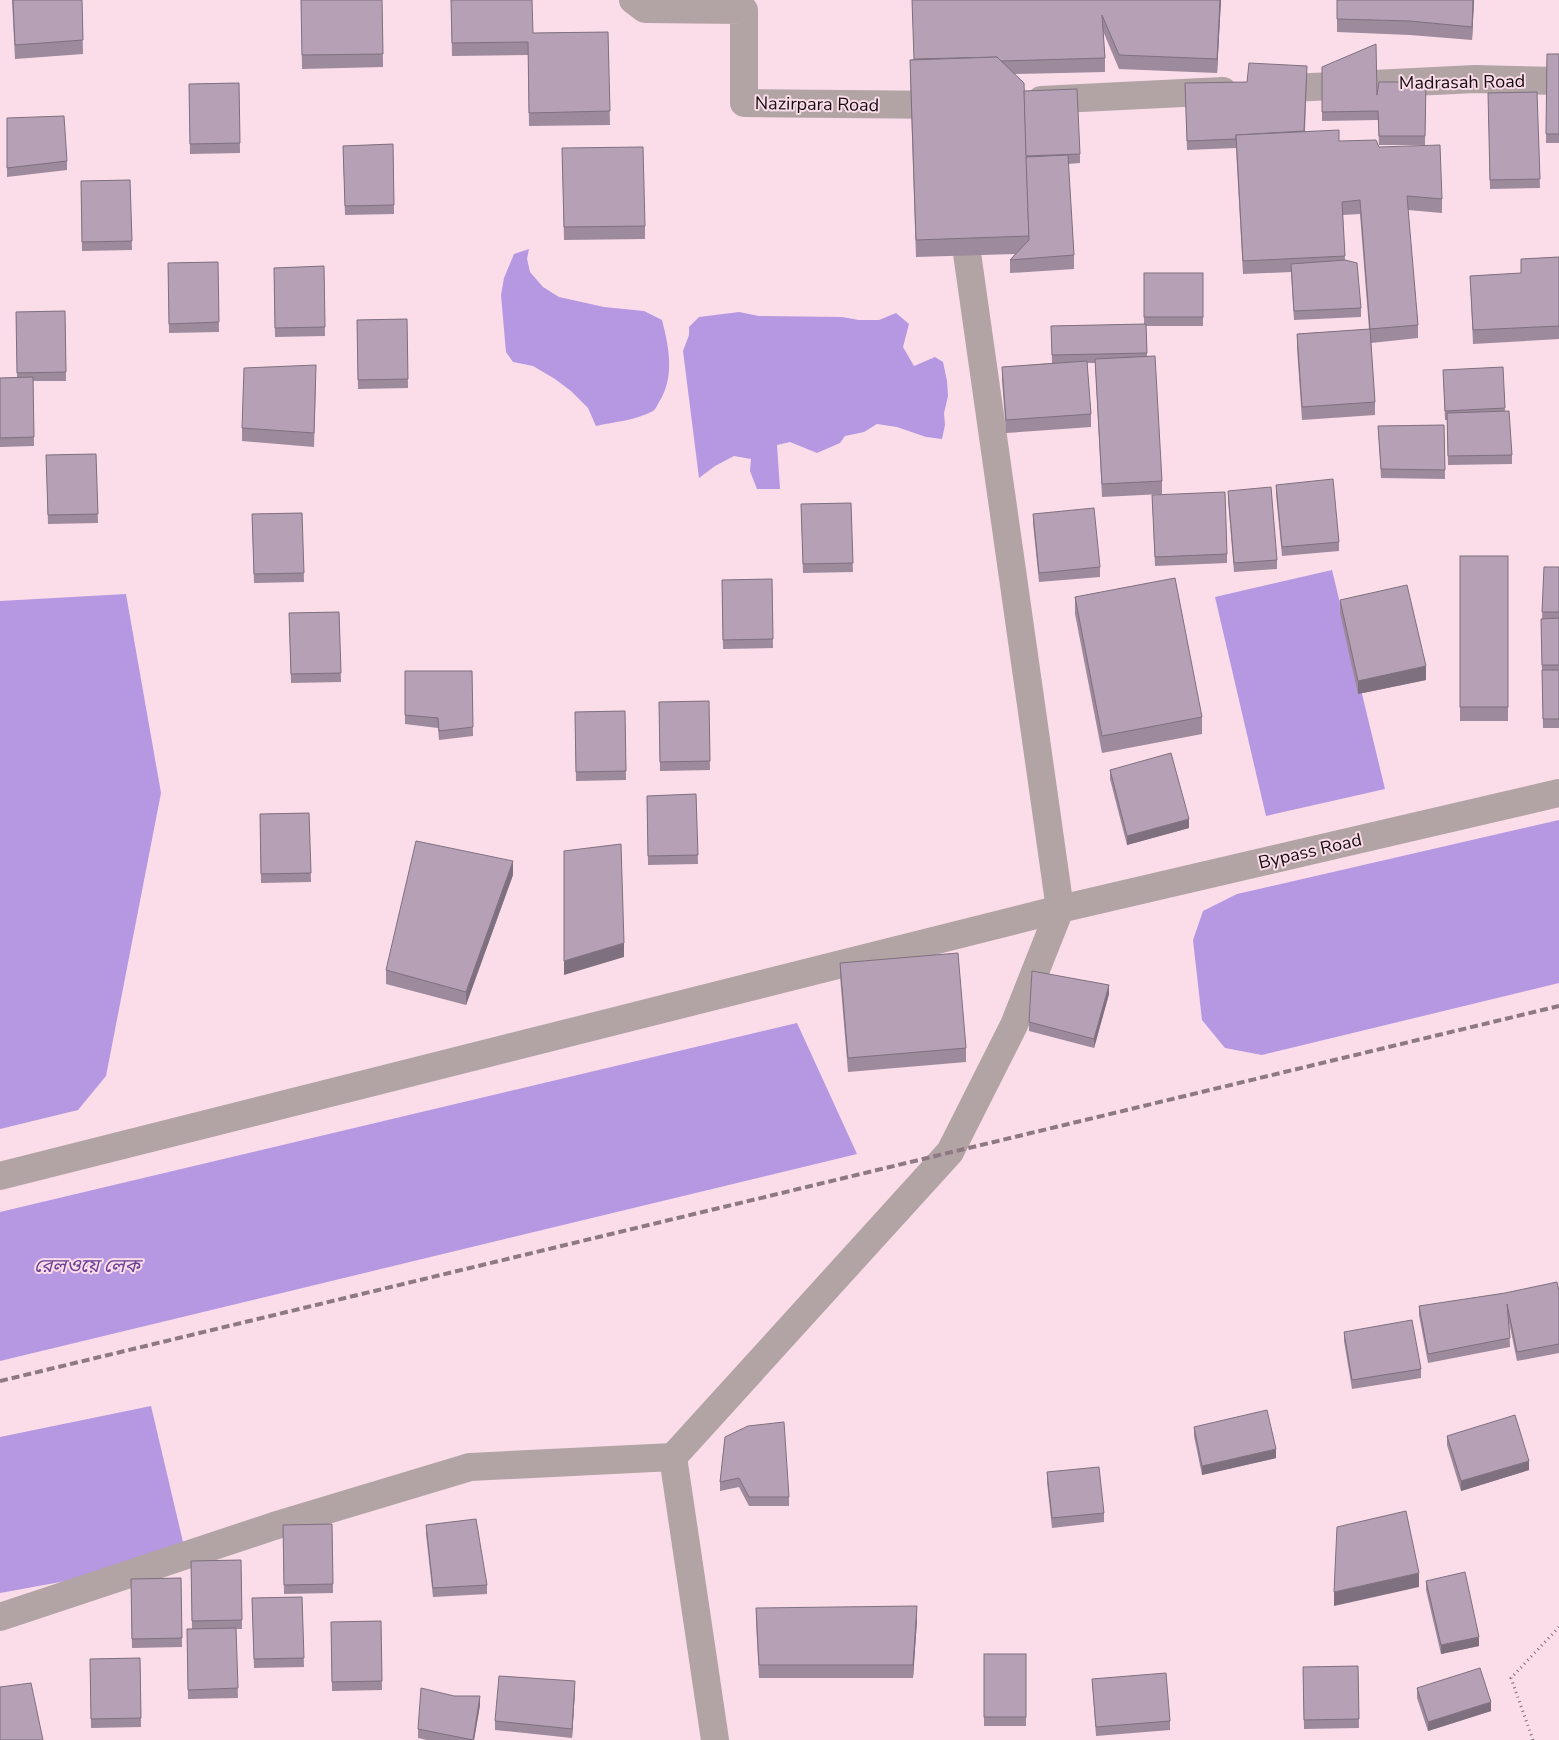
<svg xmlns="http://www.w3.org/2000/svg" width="1559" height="1740" viewBox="0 0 1559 1740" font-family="'Nunito Sans','Noto Sans Bengali',sans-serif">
<rect width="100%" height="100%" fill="#fbdce9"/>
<!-- water -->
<g fill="#b598e1">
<path d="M 529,249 L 527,259 L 530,272 L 543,287 L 559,297 L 604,307 L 644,311 L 662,320 C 669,347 675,377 659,402 C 657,405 656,409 653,411 C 637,420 614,422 596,426 L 588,408 L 571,391 L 555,379 L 533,366 L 513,362 L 506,352 L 501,295 L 504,278 L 514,254 Z"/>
<path d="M 739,312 L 759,316 L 842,317 L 859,320 L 879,320 L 896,313 L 909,324 L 903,347 L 914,366 L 935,357 L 943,362 L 947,381 L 948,396 L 944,413 L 945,425 L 942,439 L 926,437 L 897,427 L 877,424 L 864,432 L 845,436 L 840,443 L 817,453 L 790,442 L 777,445 L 780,489 L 757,489 L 750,471 L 751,459 L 734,456 L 715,466 L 699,478 L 683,351 L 689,335 L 689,327 L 699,317 Z"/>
<path d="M 1332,570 L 1385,789 L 1266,816 L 1215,597 Z"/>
<path d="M 126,594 L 161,793 L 106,1076 L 78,1110 L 0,1129 L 0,601 Z"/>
<path d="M 1559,820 L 1559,983 L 1262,1055 L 1225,1048 L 1202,1020 L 1193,940 L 1203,911 L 1237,894 Z"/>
<path d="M 797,1023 L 857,1154 L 0,1361 L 0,1212 Z"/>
<path d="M 151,1406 L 187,1559 L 0,1593 L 0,1437 Z"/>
</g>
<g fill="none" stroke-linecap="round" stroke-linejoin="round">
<!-- path -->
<path stroke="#816e76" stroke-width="3" stroke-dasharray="1 4" stroke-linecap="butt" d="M 1533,1740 L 1511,1678 L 1559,1627"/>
<!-- minor -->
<g stroke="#b2a3a4" stroke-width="28">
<path d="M 633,0 L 645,9 L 744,10 L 744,103 L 948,105"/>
<path d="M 1271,89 L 1475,79 L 1559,81"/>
<path d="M 1041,100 L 1223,91"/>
<path d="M 0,1617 L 274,1526 L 470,1467 L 673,1457"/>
<path d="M 715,1740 L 673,1457 L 950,1152 L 1014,1025 L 1060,909"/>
</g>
<!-- tertiary -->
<g stroke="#b2a3a4" stroke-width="28">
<path d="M 962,218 L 1060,909"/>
<path d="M 0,1176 L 1060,909 L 1559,793"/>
</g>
<!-- rail -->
<path stroke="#8e7982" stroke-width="4" stroke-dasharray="8 4" stroke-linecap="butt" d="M 0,1381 L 1559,1006"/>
</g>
<!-- wall -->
<g fill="#9d8a9d">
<path d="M 12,0 L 82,0 L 83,54 L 15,59 Z"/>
<path d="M 301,0 L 382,0 L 383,67 L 302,69 Z"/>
<path d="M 451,0 L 533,33 L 608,32 L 610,125 L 529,126 L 528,55 L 452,56 Z"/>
<path d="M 912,0 L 1221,0 L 1217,73 L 1119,69 L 1103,31 L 1105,58 L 1105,72 L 1015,74 L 1024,91 L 1080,154 L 1080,163 L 1068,164 L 1074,255 L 1074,269 L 1010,273 L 1010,260 L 1015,254 L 916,257 L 910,77 L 910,60 L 914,59 Z"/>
<path d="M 1337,0 L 1474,0 L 1472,40 L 1410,35 L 1337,32 Z"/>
<path d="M 1547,54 L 1559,54 L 1559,143 L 1546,143 Z"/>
<path d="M 1322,67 L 1377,95 L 1426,82 L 1425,145 L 1379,145 L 1378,120 L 1322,121 Z"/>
<path d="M 1307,75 L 1305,131 L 1339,141 L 1379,147 L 1442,199 L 1442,213 L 1408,210 L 1418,325 L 1418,338 L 1371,343 L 1375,402 L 1375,415 L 1302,420 L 1297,348 L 1297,334 L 1369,329 L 1360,214 L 1343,215 L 1345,260 L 1361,308 L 1361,317 L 1294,320 L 1291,272 L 1243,274 L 1236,148 L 1187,150 L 1185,83 L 1247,82 Z"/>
<path d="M 239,83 L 240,153 L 190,154 L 189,84 Z"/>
<path d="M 1537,92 L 1540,188 L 1490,189 L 1488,93 Z"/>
<path d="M 7,118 L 67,161 L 67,170 L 7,177 Z"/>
<path d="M 393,144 L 394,214 L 345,215 L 343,146 Z"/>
<path d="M 562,148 L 645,226 L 645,239 L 564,240 Z"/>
<path d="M 130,180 L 132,250 L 82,251 L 81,181 Z"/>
<path d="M 1559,257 L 1559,339 L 1473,344 L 1470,276 L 1521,273 L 1521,259 Z"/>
<path d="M 218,262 L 219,332 L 169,333 L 168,263 Z"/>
<path d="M 324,266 L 325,336 L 275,337 L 274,268 Z"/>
<path d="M 1144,273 L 1203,273 L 1203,326 L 1146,326 L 1147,356 L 1162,481 L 1162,494 L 1102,497 L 1095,363 L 1087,363 L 1091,414 L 1091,427 L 1006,433 L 1002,380 L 1002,367 L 1052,363 L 1051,326 L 1144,324 Z"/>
<path d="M 65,311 L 66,381 L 33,381 L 34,446 L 0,447 L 0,378 L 17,377 L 16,312 Z"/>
<path d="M 407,319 L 408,388 L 358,389 L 357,320 Z"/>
<path d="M 1503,367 L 1505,411 L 1512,455 L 1512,464 L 1448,465 L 1447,420 L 1445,420 L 1443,370 Z"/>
<path d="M 316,378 L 314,447 L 242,441 L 242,428 Z"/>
<path d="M 1444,425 L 1445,479 L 1381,478 L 1378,426 Z"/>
<path d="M 96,454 L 98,523 L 48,524 L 46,455 Z"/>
<path d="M 1276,485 L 1339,542 L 1339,551 L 1282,556 L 1276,494 Z"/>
<path d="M 1228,491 L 1277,560 L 1277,569 L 1234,572 L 1228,500 Z"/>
<path d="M 1152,495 L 1227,554 L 1227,563 L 1155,566 Z"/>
<path d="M 851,503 L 853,572 L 803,573 L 801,504 Z"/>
<path d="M 302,513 L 304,582 L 254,583 L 252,514 Z"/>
<path d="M 1033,514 L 1100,567 L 1100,577 L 1039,582 L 1033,523 Z"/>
<rect x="1460" y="556" width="48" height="165"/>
<path d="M 1544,567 L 1559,567 L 1559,728 L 1543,728 L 1541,619 L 1542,619 Z"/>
<path d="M 772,579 L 773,648 L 723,649 L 722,580 Z"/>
<path d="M 1075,597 L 1202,717 L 1202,734 L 1102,753 L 1075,614 Z"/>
<path d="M 1340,600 L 1426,680 L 1358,694 L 1340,613 Z"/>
<path d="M 339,612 L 341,682 L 291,683 L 289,613 Z"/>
<path d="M 405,671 L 472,671 L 473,736 L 439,740 L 438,728 L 405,724 Z"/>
<path d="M 709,701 L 710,770 L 660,771 L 659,702 Z"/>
<path d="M 625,711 L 626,780 L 576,781 L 575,712 Z"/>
<path d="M 1110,770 L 1189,828 L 1127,845 L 1110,779 Z"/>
<path d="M 696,794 L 698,864 L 648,865 L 647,796 Z"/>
<path d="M 309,813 L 311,882 L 261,883 L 260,814 Z"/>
<path d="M 513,875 L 466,1005 L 386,984 L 386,970 Z"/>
<path d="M 840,963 L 966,1048 L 966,1062 L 848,1072 L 840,976 Z"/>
<path d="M 1109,994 L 1094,1048 L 1029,1031 L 1029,1022 Z"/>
<path d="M 1559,1291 L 1559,1353 L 1517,1361 L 1509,1322 L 1510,1347 L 1428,1363 L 1419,1315 L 1419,1306 Z"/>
<path d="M 1344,1332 L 1421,1369 L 1421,1378 L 1352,1389 L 1344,1341 Z"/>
<path d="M 1194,1427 L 1276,1458 L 1202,1475 L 1194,1436 Z"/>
<path d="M 1447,1436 L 1529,1470 L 1461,1491 L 1447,1445 Z"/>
<path d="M 725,1437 L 789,1497 L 789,1506 L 749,1506 L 739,1487 L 720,1491 L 720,1482 Z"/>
<path d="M 1047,1472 L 1104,1513 L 1104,1522 L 1052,1528 L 1047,1482 Z"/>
<path d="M 332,1524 L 333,1593 L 284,1594 L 283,1525 Z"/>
<path d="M 426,1525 L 487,1585 L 487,1594 L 433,1597 L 426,1534 Z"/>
<path d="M 241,1560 L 242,1629 L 236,1629 L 238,1698 L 188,1699 L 187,1629 L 192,1629 L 191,1561 Z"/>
<path d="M 181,1578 L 182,1647 L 132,1648 L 131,1579 Z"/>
<path d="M 1426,1581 L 1479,1646 L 1441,1654 L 1426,1590 Z"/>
<path d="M 302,1597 L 304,1667 L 254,1668 L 252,1598 Z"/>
<path d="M 756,1608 L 917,1620 L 913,1678 L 759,1678 L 756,1622 Z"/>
<path d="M 381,1621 L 382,1690 L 332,1691 L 331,1622 Z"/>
<rect x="984" y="1654" width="42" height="72"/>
<path d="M 140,1658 L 141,1727 L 91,1728 L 90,1659 Z"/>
<path d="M 1358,1666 L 1359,1728 L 1304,1729 L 1303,1667 Z"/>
<path d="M 1092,1679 L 1170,1721 L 1170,1730 L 1096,1736 Z"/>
<path d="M 1417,1688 L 1491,1711 L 1428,1731 L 1417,1698 Z"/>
<path d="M 575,1690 L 572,1738 L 495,1730 L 495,1721 Z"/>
<path d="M 480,1705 L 474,1740 L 427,1740 L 418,1738 L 418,1729 Z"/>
</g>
<!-- shaded-wall -->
<g fill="#7f707f">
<path d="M 1220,0 L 1221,0 L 1217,73 L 1217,59 Z"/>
<path d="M 1473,0 L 1474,0 L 1472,40 L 1472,27 Z"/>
<path d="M 1426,666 L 1426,680 L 1358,694 L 1358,681 Z"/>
<path d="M 1189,819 L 1189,828 L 1127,845 L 1127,836 Z"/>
<path d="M 513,861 L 513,875 L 466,1005 L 466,992 Z"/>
<path d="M 624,943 L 624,957 L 564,975 L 564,961 Z"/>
<path d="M 1109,985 L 1109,994 L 1094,1048 L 1094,1039 Z"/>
<path d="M 1276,1449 L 1276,1458 L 1202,1475 L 1202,1466 Z"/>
<path d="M 1529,1461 L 1529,1470 L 1461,1491 L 1461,1481 Z"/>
<path d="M 1419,1573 L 1419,1587 L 1334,1606 L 1334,1592 Z"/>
<path d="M 917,1606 L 917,1620 L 913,1678 L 913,1665 Z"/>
<path d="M 1479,1637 L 1479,1646 L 1441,1654 L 1441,1645 Z"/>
<path d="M 575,1681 L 575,1690 L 572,1738 L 572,1729 Z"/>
<path d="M 480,1696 L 480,1705 L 474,1740 L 473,1740 Z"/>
<path d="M 1491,1702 L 1491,1711 L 1428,1731 L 1428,1722 Z"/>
</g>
<!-- building -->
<g fill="#b6a0b6" stroke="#7f707f">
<path d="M 13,0 L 82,0 L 83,40 L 15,45 Z"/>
<path d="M 301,0 L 382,0 L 383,54 L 302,55 Z"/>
<path d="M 451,0 L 532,0 L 533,33 L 608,32 L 610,111 L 529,113 L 528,42 L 452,43 Z"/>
<path d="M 912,0 L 1220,0 L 1217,59 L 1119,55 L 1102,15 L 1105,58 L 1001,61 L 997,57 L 914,59 Z"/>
<path d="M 1337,0 L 1473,0 L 1472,27 L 1410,21 L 1337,19 Z"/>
<path d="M 1376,44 L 1377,95 L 1379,82 L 1426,82 L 1425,136 L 1379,136 L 1378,111 L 1322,112 L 1322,67 Z"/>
<path d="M 1547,54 L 1559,54 L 1559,134 L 1546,134 Z"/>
<path d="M 997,57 L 1024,83 L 1029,236 L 916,240 L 910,60 Z"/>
<path d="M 1249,63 L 1307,66 L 1304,131 L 1236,135 L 1236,139 L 1187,141 L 1185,83 L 1247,82 Z"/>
<path d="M 239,83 L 240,143 L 190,144 L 189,84 Z"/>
<path d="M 1077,89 L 1080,154 L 1026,156 L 1024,91 Z"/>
<path d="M 1537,92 L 1540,179 L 1490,180 L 1488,93 Z"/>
<path d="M 64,116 L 67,161 L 7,168 L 7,118 Z"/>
<path d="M 1339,130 L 1339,141 L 1376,140 L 1379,147 L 1440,145 L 1442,199 L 1407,196 L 1418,325 L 1370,329 L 1360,200 L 1342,202 L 1345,256 L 1243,261 L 1236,135 Z"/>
<path d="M 393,144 L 394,205 L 345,206 L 343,146 Z"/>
<path d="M 643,147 L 645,226 L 564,227 L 562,148 Z"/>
<path d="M 1068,155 L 1074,255 L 1010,260 L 1029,240 L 1026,157 Z"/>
<path d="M 130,180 L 132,241 L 82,242 L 81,181 Z"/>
<path d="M 1559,257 L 1559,326 L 1473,330 L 1470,276 L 1521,273 L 1521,259 Z"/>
<path d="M 1345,260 L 1357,263 L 1361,308 L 1294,311 L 1291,264 Z"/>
<path d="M 218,262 L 219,322 L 169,324 L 168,263 Z"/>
<path d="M 324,266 L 325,327 L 275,328 L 274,268 Z"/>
<rect x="1144" y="273" width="59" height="44"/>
<path d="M 65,311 L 66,372 L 17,373 L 16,312 Z"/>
<path d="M 407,319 L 408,379 L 358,380 L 357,320 Z"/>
<path d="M 1146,324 L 1147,353 L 1052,355 L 1051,326 Z"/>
<path d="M 1370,329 L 1375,402 L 1302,407 L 1297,334 Z"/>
<path d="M 1155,356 L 1162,481 L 1102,484 L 1095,359 Z"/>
<path d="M 1087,361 L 1091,414 L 1006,420 L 1002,367 Z"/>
<path d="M 316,365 L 314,433 L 242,428 L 244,368 Z"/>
<path d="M 1503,367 L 1505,408 L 1445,411 L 1443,370 Z"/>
<path d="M 33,377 L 34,437 L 0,438 L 0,378 Z"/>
<path d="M 1509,411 L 1512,455 L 1448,456 L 1447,413 Z"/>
<path d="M 1444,425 L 1445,470 L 1381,469 L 1378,426 Z"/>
<path d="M 96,454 L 98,514 L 48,515 L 46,455 Z"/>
<path d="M 1333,479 L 1339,542 L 1282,547 L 1276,485 Z"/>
<path d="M 1271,487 L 1277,560 L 1234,563 L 1228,491 Z"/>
<path d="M 1225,492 L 1227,554 L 1155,557 L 1152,495 Z"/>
<path d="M 851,503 L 853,563 L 803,564 L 801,504 Z"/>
<path d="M 1094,508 L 1100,567 L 1039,573 L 1033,514 Z"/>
<path d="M 302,513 L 304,573 L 254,574 L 252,514 Z"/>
<rect x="1460" y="556" width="48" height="151"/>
<path d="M 1544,567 L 1559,567 L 1559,612 L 1542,612 Z"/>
<path d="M 1175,578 L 1202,717 L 1102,736 L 1075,597 Z"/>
<path d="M 772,579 L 773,639 L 723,640 L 722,580 Z"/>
<path d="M 1407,585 L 1426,666 L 1358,681 L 1340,600 Z"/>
<path d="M 339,612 L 341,673 L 291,674 L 289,613 Z"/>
<path d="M 1559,618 L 1559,665 L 1542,665 L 1541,619 Z"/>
<path d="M 1542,670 L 1559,670 L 1559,719 L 1543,719 Z"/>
<path d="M 405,671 L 472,671 L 473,727 L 439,731 L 438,718 L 405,715 Z"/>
<path d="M 709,701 L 710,761 L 660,762 L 659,702 Z"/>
<path d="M 625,711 L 626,771 L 576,772 L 575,712 Z"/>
<path d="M 1171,753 L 1189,819 L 1127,836 L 1110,770 Z"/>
<path d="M 696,794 L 698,855 L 648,856 L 647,796 Z"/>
<path d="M 309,813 L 311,873 L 261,874 L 260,814 Z"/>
<path d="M 416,841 L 513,861 L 466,992 L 386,970 Z"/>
<path d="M 621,844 L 624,943 L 564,961 L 564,851 Z"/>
<path d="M 958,953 L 966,1048 L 848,1058 L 840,963 Z"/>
<path d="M 1032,971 L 1109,985 L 1094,1039 L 1029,1022 Z"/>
<path d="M 1557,1282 L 1559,1291 L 1559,1344 L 1517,1352 L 1507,1304 L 1510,1338 L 1428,1354 L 1419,1306 L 1505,1293 Z"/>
<path d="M 1412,1320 L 1421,1369 L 1352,1380 L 1344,1332 Z"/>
<path d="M 1267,1410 L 1276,1449 L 1202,1466 L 1194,1427 Z"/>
<path d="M 1515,1415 L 1529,1461 L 1461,1481 L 1447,1436 Z"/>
<path d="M 784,1422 L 789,1497 L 749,1497 L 739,1478 L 720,1482 L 725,1437 L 748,1426 Z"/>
<path d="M 1099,1467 L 1104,1513 L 1052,1518 L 1047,1472 Z"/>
<path d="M 1406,1511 L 1419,1573 L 1334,1592 L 1337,1527 Z"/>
<path d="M 476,1519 L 487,1585 L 433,1588 L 426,1525 Z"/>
<path d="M 332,1524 L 333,1584 L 284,1585 L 283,1525 Z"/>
<path d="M 241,1560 L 242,1620 L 192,1621 L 191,1561 Z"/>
<path d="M 1465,1572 L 1479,1637 L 1441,1645 L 1426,1581 Z"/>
<path d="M 181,1578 L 182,1638 L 132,1639 L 131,1579 Z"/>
<path d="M 302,1597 L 304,1658 L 254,1659 L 252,1598 Z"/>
<path d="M 917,1606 L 913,1665 L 759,1665 L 756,1608 Z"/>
<path d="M 381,1621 L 382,1681 L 332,1682 L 331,1622 Z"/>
<path d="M 236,1628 L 238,1688 L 188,1690 L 187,1629 Z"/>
<rect x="984" y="1654" width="42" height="63"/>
<path d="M 140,1658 L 141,1718 L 91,1719 L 90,1659 Z"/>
<path d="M 1358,1666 L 1359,1719 L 1304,1720 L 1303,1667 Z"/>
<path d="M 1480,1668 L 1491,1702 L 1428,1722 L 1417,1688 Z"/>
<path d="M 1166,1673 L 1170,1721 L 1096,1727 L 1092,1679 Z"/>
<path d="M 499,1676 L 575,1681 L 572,1729 L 495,1721 Z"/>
<path d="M 31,1683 L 43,1740 L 0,1740 L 0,1687 Z"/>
<path d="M 421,1688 L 454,1696 L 480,1696 L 473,1740 L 418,1729 Z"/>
</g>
<g text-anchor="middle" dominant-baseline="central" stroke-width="4" stroke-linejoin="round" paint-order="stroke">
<!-- street labels -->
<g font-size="18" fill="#160c10" stroke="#fbdce9">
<text transform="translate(1462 82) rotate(-1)">Madrasah Road</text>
<text transform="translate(817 104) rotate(1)">Nazirpara Road</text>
<text transform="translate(1310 851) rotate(-13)">Bypass Road</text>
</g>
<!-- water labels -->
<g font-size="19" font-style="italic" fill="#684096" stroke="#fbdce9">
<text x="87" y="1266">রেলওয়ে লেক</text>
</g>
</g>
</svg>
